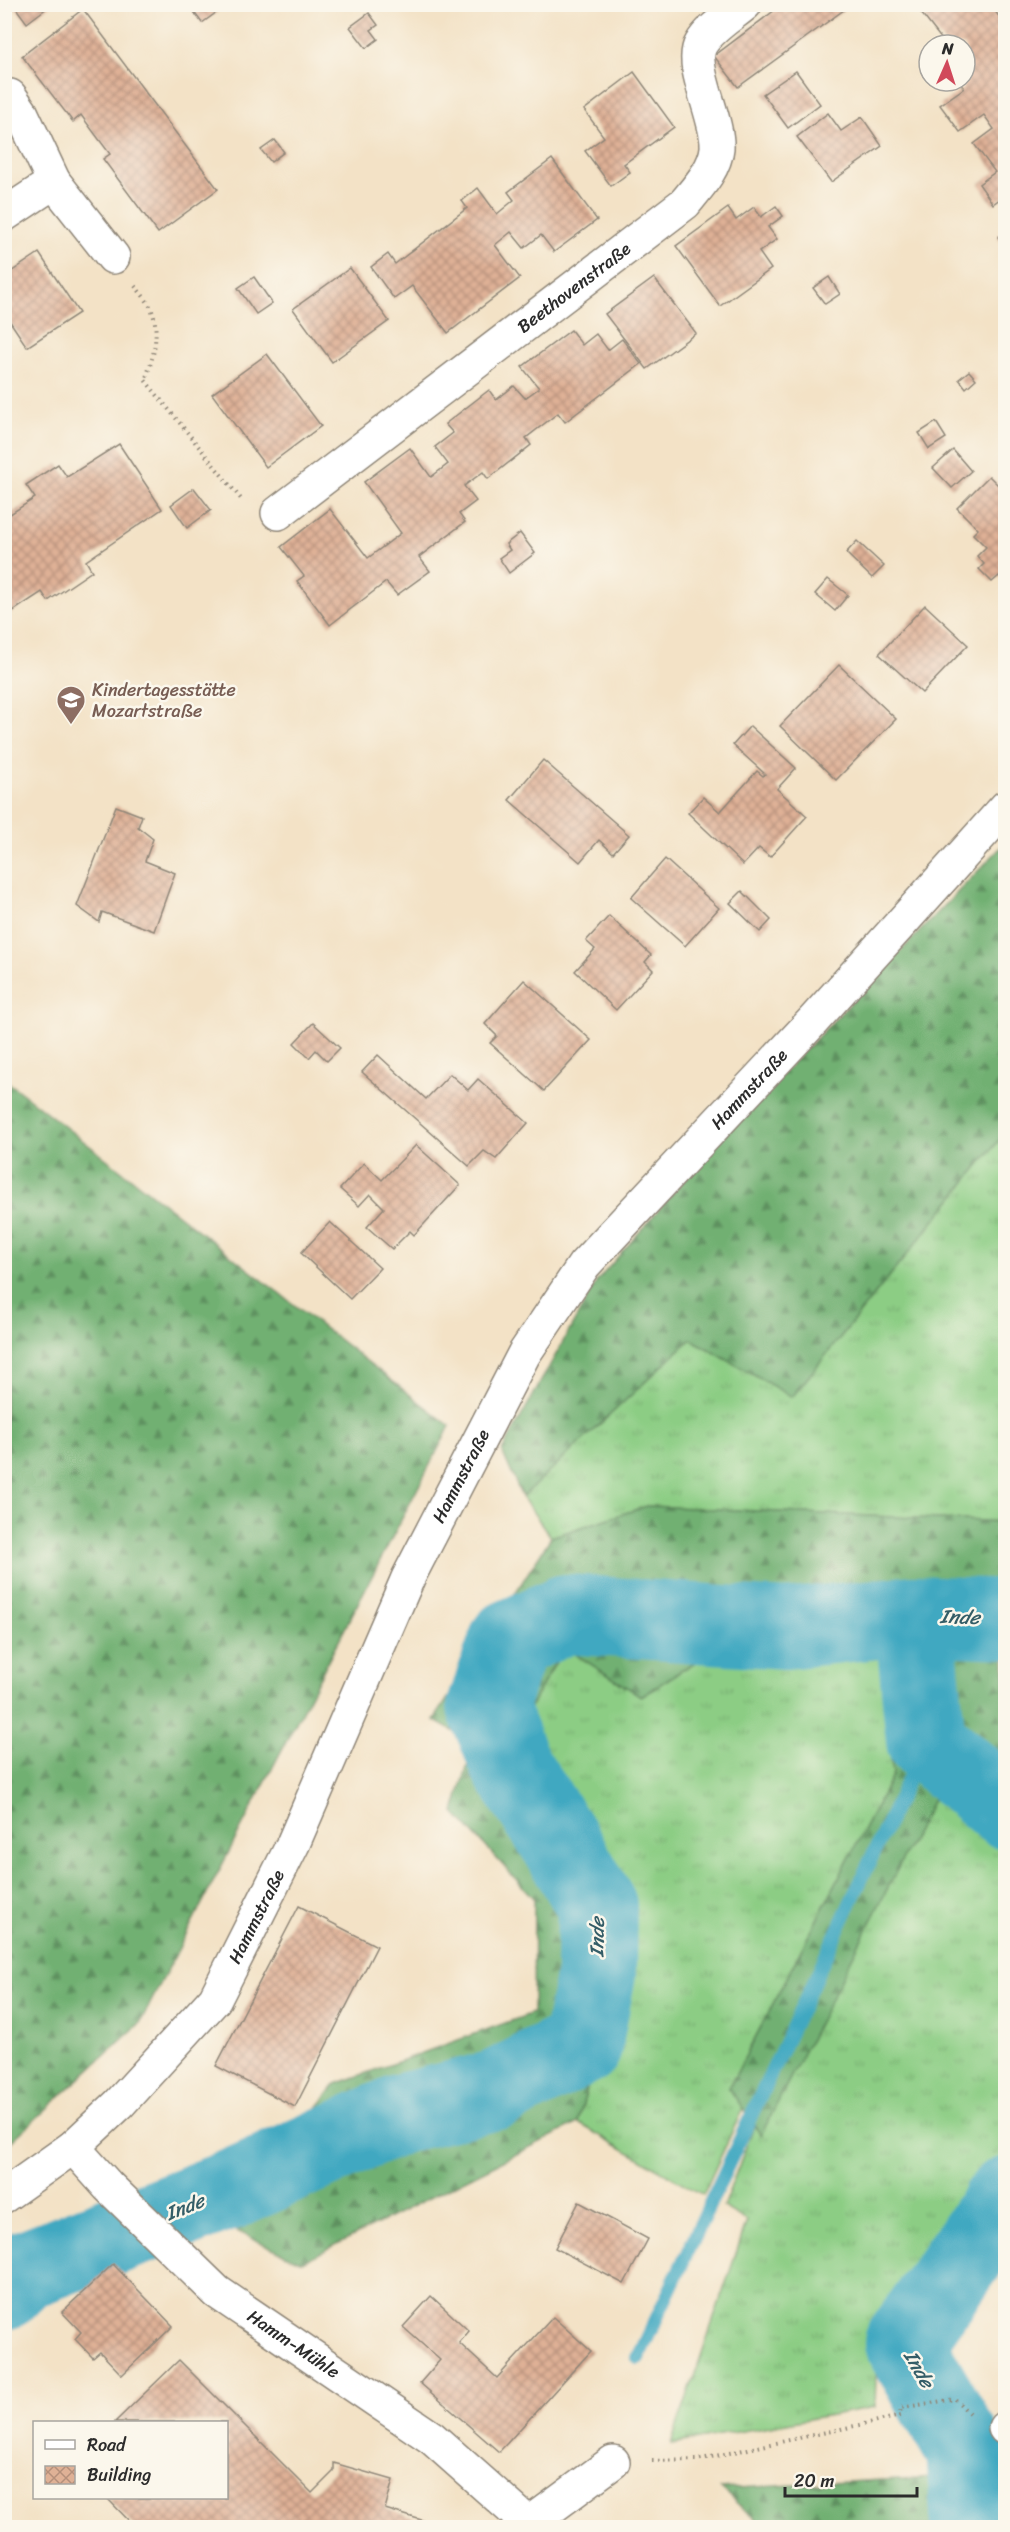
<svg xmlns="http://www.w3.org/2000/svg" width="1010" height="2532" viewBox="0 0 1010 2532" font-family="Sriracha,sans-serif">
<defs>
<pattern id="grass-tufts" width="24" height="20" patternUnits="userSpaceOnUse" patternTransform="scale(1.5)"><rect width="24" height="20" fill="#8ccd84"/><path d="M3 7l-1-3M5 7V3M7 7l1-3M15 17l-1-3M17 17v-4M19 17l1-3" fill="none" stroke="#79b072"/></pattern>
<pattern id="forest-firs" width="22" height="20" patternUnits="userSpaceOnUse" patternTransform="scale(1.5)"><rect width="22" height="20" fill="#71b072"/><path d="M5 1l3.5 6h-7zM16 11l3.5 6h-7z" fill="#5d8f5e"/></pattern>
<pattern id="building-cross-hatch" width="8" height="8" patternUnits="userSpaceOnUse" patternTransform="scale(1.5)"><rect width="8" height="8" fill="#dfb196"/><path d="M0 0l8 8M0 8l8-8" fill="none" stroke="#b5907b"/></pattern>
</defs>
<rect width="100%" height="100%" fill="#fbf7ec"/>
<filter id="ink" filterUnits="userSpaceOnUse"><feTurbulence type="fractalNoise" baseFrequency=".0167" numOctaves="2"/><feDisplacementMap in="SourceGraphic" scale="12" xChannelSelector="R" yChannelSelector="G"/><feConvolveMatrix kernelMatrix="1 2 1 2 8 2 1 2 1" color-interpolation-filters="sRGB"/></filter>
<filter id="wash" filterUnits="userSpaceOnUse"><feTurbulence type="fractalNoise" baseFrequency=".008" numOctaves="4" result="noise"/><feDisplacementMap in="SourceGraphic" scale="24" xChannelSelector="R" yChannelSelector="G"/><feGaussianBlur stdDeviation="1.35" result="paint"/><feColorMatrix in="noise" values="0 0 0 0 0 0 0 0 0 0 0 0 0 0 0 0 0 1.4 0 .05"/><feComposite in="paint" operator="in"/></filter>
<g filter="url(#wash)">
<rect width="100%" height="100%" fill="#f3e2c6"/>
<!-- grass -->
<g fill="url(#grass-tufts)" stroke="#5c7c58" stroke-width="1.5">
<path d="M 1005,1133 L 1005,1522 L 647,1506 L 551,1537 L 522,1497 L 691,1339 L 792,1397 Z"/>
<path d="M 881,1641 L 884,1705 L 893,1774 L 729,2088 L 743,2108 L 703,2195 L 578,2123 L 615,1982 L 592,1850 L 560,1785 L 528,1710 L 565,1647 L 641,1696 L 703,1657 L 833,1650 Z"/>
<path d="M 938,1790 L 993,1834 L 1005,1828 L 1005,2181 L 877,2342 L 875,2407 L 671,2444 L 747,2221 L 723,2207 L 754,2126 L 761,2134 Z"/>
</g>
<!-- forest -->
<g fill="url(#forest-firs)" stroke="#4e6e4e" stroke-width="1.5">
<path d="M 1005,843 L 1005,1133 L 792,1397 L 691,1339 L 522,1497 L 502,1451 L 597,1281 L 726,1132 Z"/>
<path d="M 5,1080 L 450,1426 L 140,2023 L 5,2147 Z"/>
<path d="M 647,1506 L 1005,1522 L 1005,1828 L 993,1834 L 938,1790 L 761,2135 L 729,2088 L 893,1774 L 884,1705 L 881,1641 L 833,1650 L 703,1657 L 641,1696 L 564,1647 L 528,1710 L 560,1785 L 592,1850 L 615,1982 L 578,2123 L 302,2262 L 161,2195 L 308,2119 L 336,2084 L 533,2013 L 534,1899 L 454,1812 L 474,1743 L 434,1720 L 551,1537 Z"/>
<path d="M 1005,2473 L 1005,2527 L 764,2527 L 721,2489 Z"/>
</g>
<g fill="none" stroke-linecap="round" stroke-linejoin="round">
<!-- stream -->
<path stroke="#41a8c1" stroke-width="14" d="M 638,2358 L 926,1741"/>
<!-- river -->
<g stroke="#41a8c1" stroke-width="80">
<path d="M 914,1615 L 926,1741 L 1006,1809"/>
<path d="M 4,2290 L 22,2271 L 230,2190 L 402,2113 L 496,2090 L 582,2046 L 596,1973 L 597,1906 L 560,1842 L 511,1766 L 487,1707 L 509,1640 L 566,1614 L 785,1629 L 914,1615 L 1006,1619"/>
<path d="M 971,2528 L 966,2451 L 904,2343 L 1006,2197"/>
</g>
</g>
<g id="blocks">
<!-- building -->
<g fill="url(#building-cross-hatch)">
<path d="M 13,4 L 52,4 L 27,23 Z"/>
<path d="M 188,4 L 212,4 L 217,12 L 202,23 Z"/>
<path d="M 783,4 L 852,4 L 738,87 L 714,56 Z"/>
<path d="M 914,4 L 990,4 L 1005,25 L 1005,195 L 993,204 L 979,184 L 995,172 L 974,144 L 994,129 L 984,115 L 960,132 L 940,105 L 964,88 L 958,81 L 965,81 L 965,45 L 946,45 Z"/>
<path d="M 83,9 L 218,189 L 158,233 L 103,159 L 110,154 L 81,115 L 73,122 L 22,56 Z"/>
<path d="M 369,13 L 378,25 L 371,30 L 378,39 L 366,48 L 350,27 Z"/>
<path d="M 796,71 L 820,104 L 788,128 L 763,94 Z"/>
<path d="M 634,72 L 674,127 L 624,164 L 630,172 L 611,186 L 585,151 L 604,137 L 584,110 Z"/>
<path d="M 828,113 L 841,131 L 862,117 L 882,146 L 831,182 L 797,137 Z"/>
<path d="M 275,140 L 284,152 L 271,162 L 261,150 Z"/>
<path d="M 552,159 L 597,220 L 554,252 L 541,235 L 524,248 L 511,232 L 495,245 L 520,278 L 448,333 L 412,286 L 394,299 L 371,267 L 388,254 L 395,264 L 467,208 L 462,201 L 478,188 L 497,214 L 514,200 L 508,192 Z"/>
<path d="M 776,206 L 783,216 L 768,227 L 777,239 L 759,252 L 771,269 L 720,306 L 676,246 L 728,208 L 736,220 L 754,207 L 761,217 Z"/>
<path d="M 1005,232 L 1005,248 L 998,237 Z"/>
<path d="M 39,253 L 79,313 L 27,347 L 5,314 L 5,276 Z"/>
<path d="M 350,268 L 389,321 L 332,362 L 293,309 Z"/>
<path d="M 254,277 L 272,303 L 256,314 L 238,288 Z"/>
<path d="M 829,277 L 840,294 L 825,304 L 813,288 Z"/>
<path d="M 654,278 L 696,333 L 647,369 L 605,314 Z"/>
<path d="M 571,330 L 582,345 L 596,334 L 608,350 L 622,339 L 641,364 L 565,422 L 558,413 L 526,438 L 531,445 L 488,479 L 483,472 L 464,486 L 476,501 L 459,514 L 465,522 L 419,557 L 430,571 L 397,595 L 386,582 L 330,625 L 297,581 L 304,576 L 281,547 L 330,509 L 368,558 L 401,533 L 364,482 L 410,448 L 431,477 L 448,464 L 435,447 L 453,433 L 445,424 L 489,390 L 496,400 L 514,386 L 525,398 L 539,388 L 522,367 Z"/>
<path d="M 267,354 L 321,426 L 266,467 L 212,394 Z"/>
<path d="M 969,371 L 976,379 L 966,388 L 959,379 Z"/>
<path d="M 936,422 L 946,438 L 929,449 L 919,433 Z"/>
<path d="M 119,444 L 162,509 L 86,561 L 92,571 L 48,601 L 42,592 L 4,617 L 4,518 L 35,498 L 26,485 L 58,464 L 67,477 Z"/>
<path d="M 953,450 L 971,471 L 952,488 L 933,468 Z"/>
<path d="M 989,476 L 1005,492 L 1005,582 L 999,576 L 992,582 L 979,569 L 984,564 L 977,556 L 986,547 L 973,534 L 978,529 L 957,508 Z"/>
<path d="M 194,488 L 211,510 L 187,528 L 171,505 Z"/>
<path d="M 520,533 L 535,553 L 509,573 L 499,558 L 510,550 L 506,544 Z"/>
<path d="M 857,541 L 884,566 L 872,578 L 846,553 Z"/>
<path d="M 828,579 L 848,595 L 835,611 L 815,594 Z"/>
<path d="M 925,605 L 968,645 L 922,693 L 879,654 Z"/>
<path d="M 839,665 L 896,719 L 836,780 L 780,726 Z"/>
<path d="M 750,726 L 796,768 L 777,789 L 807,816 L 770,857 L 759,848 L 743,865 L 688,813 L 703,797 L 720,812 L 757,771 L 763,776 L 765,774 L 733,745 Z"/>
<path d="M 543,760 L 629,835 L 613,853 L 599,840 L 580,862 L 509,800 Z"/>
<path d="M 116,806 L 142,816 L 138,827 L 153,839 L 145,861 L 175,873 L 154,931 L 102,912 L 99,922 L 77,906 Z"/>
<path d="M 665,859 L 719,908 L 685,946 L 631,898 Z"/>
<path d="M 742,891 L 771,920 L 760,932 L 730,903 Z"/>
<path d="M 609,916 L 651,955 L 645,962 L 653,970 L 616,1010 L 575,971 L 595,949 L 586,941 Z"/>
<path d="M 524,980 L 591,1040 L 544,1091 L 490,1043 L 497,1036 L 485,1024 Z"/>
<path d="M 313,1023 L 340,1048 L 327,1061 L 316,1050 L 309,1058 L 294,1043 Z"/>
<path d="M 378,1055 L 426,1099 L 450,1074 L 468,1090 L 478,1079 L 528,1123 L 496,1159 L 484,1151 L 469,1166 L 362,1072 Z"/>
<path d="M 416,1145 L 460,1185 L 414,1235 L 410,1231 L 392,1249 L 367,1227 L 384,1208 L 370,1194 L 359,1206 L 340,1189 L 364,1163 L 382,1180 Z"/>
<path d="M 330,1222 L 380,1268 L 350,1299 L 301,1253 Z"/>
<path d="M 299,1906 L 377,1946 L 295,2107 L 216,2066 Z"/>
<path d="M 579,2202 L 648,2239 L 624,2284 L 555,2248 Z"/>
<path d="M 113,2264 L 173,2326 L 122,2375 L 100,2352 L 93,2358 L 75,2339 L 81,2332 L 62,2312 Z"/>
<path d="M 431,2296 L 469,2331 L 459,2343 L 497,2378 L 553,2317 L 591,2351 L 499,2452 L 420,2383 L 440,2360 L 403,2327 Z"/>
<path d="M 179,2360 L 312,2493 L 334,2471 L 334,2463 L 393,2480 L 385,2509 L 448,2528 L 136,2528 L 107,2498 L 226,2498 L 226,2422 L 115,2422 Z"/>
</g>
</g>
</g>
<g filter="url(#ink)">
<use href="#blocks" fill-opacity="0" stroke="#8f8678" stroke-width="1.5"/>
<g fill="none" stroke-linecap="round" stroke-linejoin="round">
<!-- minor casing -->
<g stroke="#8f8678" stroke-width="36">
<g id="minor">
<path d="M 54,182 L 113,257"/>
<path d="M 4,215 L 54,182 L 21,112 L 10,96"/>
<path id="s1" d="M 278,513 L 685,203 C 698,187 715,169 717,148 C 719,119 688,65 701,44 C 710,28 731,16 745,4"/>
<path id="s2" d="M 73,2147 L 108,2186 L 217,2292 L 432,2438 L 529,2524 L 529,2528"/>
<path id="s3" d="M 4,2196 L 73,2147 L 119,2104 L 215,1999 L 293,1844 L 408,1578 L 524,1354 L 584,1265 L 812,1022 L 1006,807"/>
<path d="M 1005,2428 L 1006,2428"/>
<path d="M 529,2524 L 613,2462"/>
</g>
</g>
<!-- path -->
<g stroke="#8f8678" stroke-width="4" stroke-dasharray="1.5 4.5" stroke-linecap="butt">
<path d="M 135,286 C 140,292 146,299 150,306 C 161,329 154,357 145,380 L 241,499"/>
<path d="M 4,493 L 10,501"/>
<path d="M 652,2461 L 697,2460 L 901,2416 L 900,2408 L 955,2399 L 969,2413"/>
</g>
<!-- minor -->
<use href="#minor" stroke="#fff" stroke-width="33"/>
</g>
</g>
<!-- icons -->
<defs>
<g id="school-pin" transform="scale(1.5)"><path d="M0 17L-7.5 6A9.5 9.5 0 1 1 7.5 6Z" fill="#8d6e63" stroke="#fbf7ec"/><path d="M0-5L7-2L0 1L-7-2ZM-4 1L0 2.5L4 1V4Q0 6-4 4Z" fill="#fff"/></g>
</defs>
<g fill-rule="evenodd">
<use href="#school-pin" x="71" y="700"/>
</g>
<g text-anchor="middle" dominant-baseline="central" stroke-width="5" stroke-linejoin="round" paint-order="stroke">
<!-- street labels -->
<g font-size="18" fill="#2b2b2b" stroke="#fbf7ec">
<text stroke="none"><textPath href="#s1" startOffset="372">Beethovenstraße</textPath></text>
<text stroke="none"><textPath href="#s3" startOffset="1354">Hammstraße</textPath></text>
<text stroke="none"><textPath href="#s3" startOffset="868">Hammstraße</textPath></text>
<text stroke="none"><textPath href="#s3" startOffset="382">Hammstraße</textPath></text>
<text stroke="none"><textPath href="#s2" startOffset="297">Hamm-Mühle</textPath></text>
</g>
<!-- education labels -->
<g font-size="18" fill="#785e54" stroke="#fbf7ec" text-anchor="start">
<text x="92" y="690">Kindertagesstätte<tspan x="92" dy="21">Mozartstraße</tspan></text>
</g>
<!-- water labels -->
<g font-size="20" font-style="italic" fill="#345d67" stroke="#fbf7ec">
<text transform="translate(960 1617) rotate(2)">Inde</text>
<text transform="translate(597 1937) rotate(-89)">Inde</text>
<text transform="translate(185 2207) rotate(-22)">Inde</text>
<text transform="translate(919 2369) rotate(60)">Inde</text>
</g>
</g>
<!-- margin -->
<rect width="1010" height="2532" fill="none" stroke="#fbf7ec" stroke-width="24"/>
<!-- legend -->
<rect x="33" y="2421" width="195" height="78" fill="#fbf7ec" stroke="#a8a59f" stroke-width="1.5"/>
<rect x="45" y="2440" width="30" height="9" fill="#ffffff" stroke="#a8a59f" stroke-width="1.5"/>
<text x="87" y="2451" font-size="18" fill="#2b2b2b">Road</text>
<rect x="45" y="2466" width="30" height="18" fill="url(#building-cross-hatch)" stroke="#a8a59f" stroke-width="1.5"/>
<text x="87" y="2481" font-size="18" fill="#2b2b2b">Building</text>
<!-- north arrow -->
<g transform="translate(947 63) rotate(3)"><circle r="28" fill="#fbf7ec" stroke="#a8a59f" stroke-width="1.5"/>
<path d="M0-4.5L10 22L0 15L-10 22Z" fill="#d1495b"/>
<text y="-9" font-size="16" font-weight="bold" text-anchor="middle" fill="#2b2b2b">N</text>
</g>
<!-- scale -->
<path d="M785 2487v9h132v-9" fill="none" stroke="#2b2b2b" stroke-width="3"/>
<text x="794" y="2487" font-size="18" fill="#2b2b2b" stroke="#fbf7ec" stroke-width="4.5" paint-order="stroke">20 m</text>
</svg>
